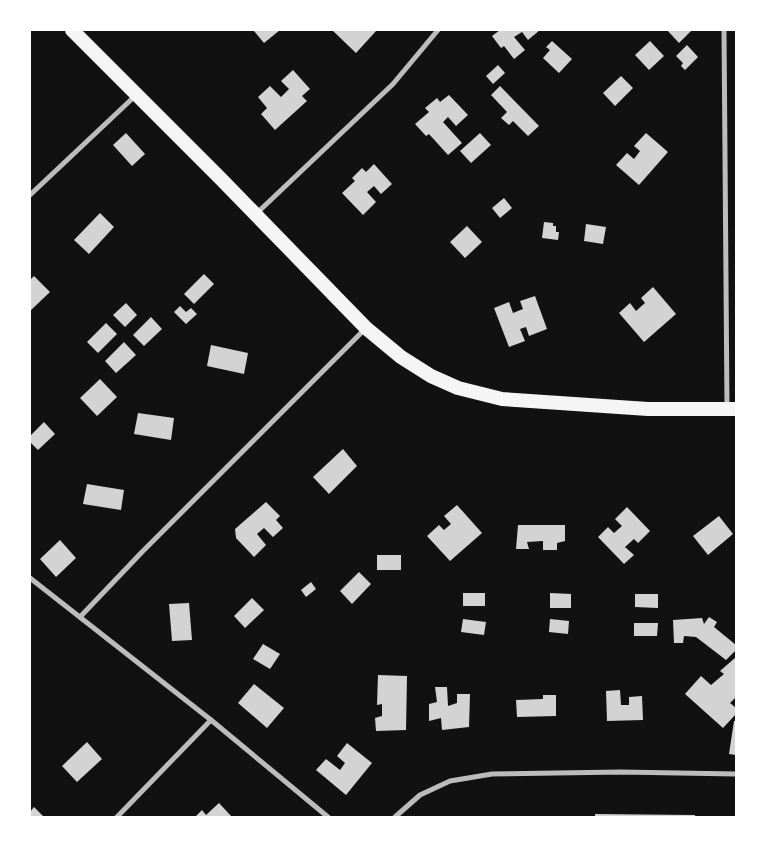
<svg xmlns="http://www.w3.org/2000/svg" width="766" height="847" viewBox="0 0 766 847" font-family="Jost,sans-serif">
<rect width="100%" height="100%" fill="#111"/>
<!-- building -->
<g fill="#d3d3d3">
<path d="M 255,30 L 280,30 L 264,43 L 254,31 Z"/>
<path d="M 332,30 L 377,30 L 356,53 Z"/>
<path d="M 500,30 L 540,30 L 528,40 L 522,32 L 514,37 L 525,50 L 514,59 L 504,46 L 501,48 L 492,36 Z"/>
<path d="M 667,30 L 692,30 L 679,43 Z"/>
<path d="M 552,41 L 572,59 L 559,73 L 543,58 L 550,50 L 546,47 Z"/>
<path d="M 650,41 L 664,56 L 649,70 L 635,55 Z"/>
<path d="M 687,45 L 698,57 L 685,70 L 681,66 L 683,63 L 676,56 Z"/>
<path d="M 498,65 L 505,73 L 493,84 L 486,76 Z"/>
<path d="M 293,70 L 310,89 L 302,96 L 307,101 L 275,130 L 261,114 L 267,108 L 258,97 L 270,86 L 281,97 L 289,89 L 281,81 Z"/>
<path d="M 621,76 L 633,88 L 615,106 L 603,93 Z"/>
<path d="M 500,86 L 539,126 L 528,136 L 513,121 L 509,125 L 501,118 L 507,112 L 491,95 Z"/>
<path d="M 449,95 L 468,115 L 456,126 L 448,117 L 443,122 L 462,143 L 448,155 L 429,134 L 426,136 L 415,124 L 429,112 L 425,108 L 437,98 L 440,102 Z"/>
<path d="M 126,133 L 145,154 L 132,166 L 113,145 Z"/>
<path d="M 480,133 L 491,145 L 471,163 L 460,151 Z"/>
<path d="M 646,133 L 668,152 L 639,185 L 616,165 L 627,153 L 634,159 L 640,151 L 634,146 Z"/>
<path d="M 374,164 L 392,184 L 381,194 L 374,186 L 367,192 L 376,202 L 363,215 L 342,193 L 355,181 L 352,178 L 362,168 L 366,172 Z"/>
<path d="M 504,198 L 512,208 L 500,218 L 492,208 Z"/>
<path d="M 100,213 L 114,227 L 89,254 L 74,240 Z"/>
<path d="M 544,222 L 553,223 L 553,226 L 556,226 L 556,232 L 559,232 L 558,240 L 542,238 Z"/>
<path d="M 586,224 L 606,227 L 603,244 L 584,241 Z"/>
<path d="M 467,226 L 482,242 L 465,258 L 450,242 Z"/>
<path d="M 204,274 L 214,284 L 194,304 L 184,294 Z"/>
<path d="M 34,276 L 50,292 L 30,311 L 30,280 Z"/>
<path d="M 653,287 L 676,314 L 644,342 L 619,313 L 630,303 L 636,311 L 645,303 L 641,298 Z"/>
<path d="M 535,296 L 547,329 L 529,336 L 526,327 L 520,329 L 525,341 L 509,347 L 494,308 L 509,302 L 513,313 L 523,309 L 520,301 Z"/>
<path d="M 126,303 L 137,315 L 125,327 L 113,315 Z"/>
<path d="M 180,306 L 186,312 L 191,308 L 197,314 L 186,324 L 174,312 Z"/>
<path d="M 151,317 L 162,329 L 144,346 L 133,335 Z"/>
<path d="M 106,323 L 117,334 L 98,353 L 87,342 Z"/>
<path d="M 124,342 L 136,355 L 116,373 L 105,361 Z"/>
<path d="M 211,345 L 248,353 L 244,374 L 207,366 Z"/>
<path d="M 100,379 L 117,397 L 97,416 L 80,398 Z"/>
<path d="M 138,413 L 174,418 L 171,440 L 134,434 Z"/>
<path d="M 44,422 L 55,434 L 38,450 L 30,442 L 30,436 Z"/>
<path d="M 343,449 L 357,466 L 329,494 L 313,477 Z"/>
<path d="M 87,484 L 124,490 L 121,510 L 83,504 Z"/>
<path d="M 266,502 L 280,516 L 276,520 L 283,528 L 273,537 L 264,528 L 257,534 L 266,545 L 254,557 L 236,538 L 235,529 Z"/>
<path d="M 457,505 L 482,533 L 450,561 L 427,536 L 439,525 L 444,530 L 451,524 L 444,516 Z"/>
<path d="M 627,507 L 650,531 L 638,543 L 634,539 L 625,547 L 634,555 L 624,564 L 598,537 L 608,527 L 614,533 L 622,526 L 615,519 Z"/>
<path d="M 719,516 L 733,534 L 708,555 L 693,536 Z"/>
<path d="M 518,525 L 565,525 L 565,541 L 557,543 L 557,550 L 543,550 L 543,541 L 527,542 L 529,549 L 516,549 Z"/>
<path d="M 60,540 L 76,558 L 56,577 L 40,559 Z"/>
<rect x="377" y="555" width="24" height="15"/>
<path d="M 359,572 L 371,584 L 352,604 L 340,591 Z"/>
<path d="M 311,582 L 316,589 L 306,597 L 301,590 Z"/>
<rect x="463" y="593" width="22" height="13"/>
<path d="M 550,593 L 571,594 L 571,608 L 550,608 Z"/>
<path d="M 635,594 L 658,594 L 658,608 L 635,607 Z"/>
<path d="M 252,598 L 264,610 L 245,628 L 234,616 Z"/>
<path d="M 189,603 L 192,640 L 172,641 L 169,604 Z"/>
<path d="M 709,617 L 717,622 L 714,627 L 736,645 L 736,650 L 726,660 L 696,637 L 684,636 L 683,643 L 674,643 L 673,620 L 702,618 L 704,624 Z"/>
<path d="M 463,619 L 486,622 L 484,635 L 461,632 Z"/>
<path d="M 550,619 L 569,621 L 568,634 L 549,632 Z"/>
<path d="M 634,623 L 658,623 L 657,636 L 634,636 Z"/>
<path d="M 263,644 L 280,654 L 270,669 L 253,659 Z"/>
<path d="M 736,657 L 736,697 L 730,703 L 736,708 L 736,714 L 723,728 L 685,694 L 701,676 L 711,685 L 724,674 L 720,671 Z"/>
<path d="M 378,675 L 407,676 L 406,730 L 376,731 L 375,718 L 382,716 L 382,704 L 377,705 Z"/>
<path d="M 254,684 L 284,708 L 267,728 L 238,703 Z"/>
<path d="M 435,687 L 447,687 L 448,706 L 457,703 L 457,694 L 470,694 L 469,727 L 442,730 L 441,718 L 429,721 L 429,704 L 437,702 Z"/>
<path d="M 620,690 L 621,705 L 629,705 L 629,697 L 642,696 L 643,720 L 607,721 L 606,691 Z"/>
<path d="M 543,695 L 556,695 L 556,716 L 517,717 L 516,700 L 543,699 Z"/>
<path d="M 734,721 L 736,721 L 736,755 L 729,754 Z"/>
<path d="M 87,742 L 102,759 L 77,782 L 62,766 Z"/>
<path d="M 347,743 L 372,763 L 346,795 L 316,770 L 326,759 L 340,770 L 345,763 L 337,756 Z"/>
<path d="M 219,803 L 232,817 L 195,817 L 202,810 L 206,815 Z"/>
<path d="M 34,807 L 44,817 L 30,817 L 30,812 Z"/>
<path d="M 595,814 L 695,815 L 695,817 L 595,817 Z"/>
</g>
<g fill="none" stroke-linecap="round" stroke-linejoin="round">
<!-- minor -->
<g stroke="#bcbcbc" stroke-width="5">
<path d="M 724,30 L 727,407"/>
<path d="M 30,195 L 135,96"/>
<path d="M 257,213 L 393,84 L 438,30"/>
<path d="M 30,578 L 211,720 L 328,817"/>
<path d="M 80,617 L 142,552 L 364,330"/>
<path d="M 117,817 L 211,720"/>
<path d="M 395,817 L 420,795 L 450,781 L 492,774 L 621,772 L 736,774"/>
</g>
<!-- trunk -->
<path stroke="#f5f5f5" stroke-width="14" d="M 72,30 L 222,180 L 366,328 L 401,357 L 431,376 L 458,388 L 502,399 L 648,409 L 736,409"/>
</g>
<!-- border -->
<rect width="766" height="847" fill="none" stroke="#ffffff" stroke-width="62"/>
</svg>
